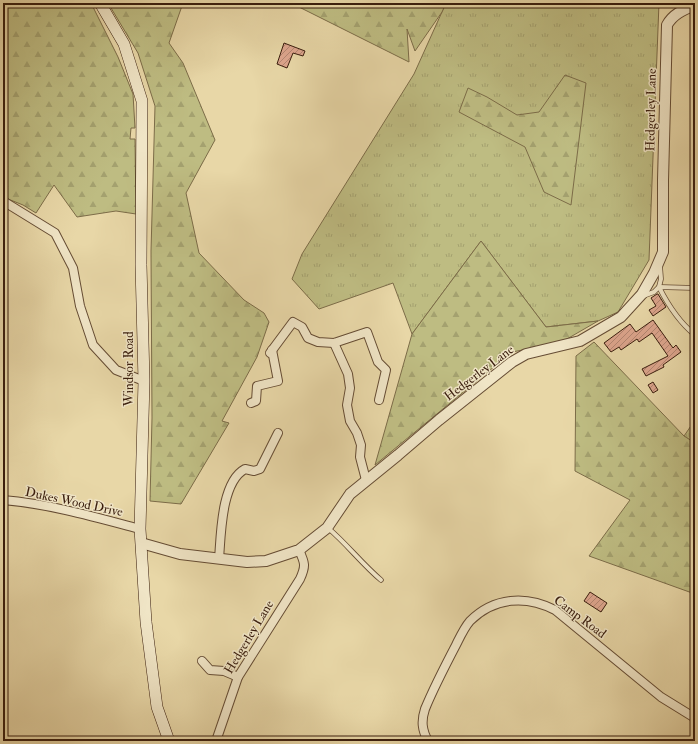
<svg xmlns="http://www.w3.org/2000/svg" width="698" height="744" viewBox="0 0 698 744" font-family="'IM FELL Double Pica',serif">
<defs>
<pattern id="grass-tufts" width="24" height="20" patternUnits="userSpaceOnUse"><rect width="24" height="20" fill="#bebc82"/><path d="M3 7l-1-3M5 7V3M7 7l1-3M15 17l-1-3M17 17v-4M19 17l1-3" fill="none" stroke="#a4a16f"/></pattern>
<pattern id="forest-firs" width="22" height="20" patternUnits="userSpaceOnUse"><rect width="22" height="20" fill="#bebc82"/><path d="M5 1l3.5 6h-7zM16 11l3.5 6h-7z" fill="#a4a16f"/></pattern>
<pattern id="building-hatch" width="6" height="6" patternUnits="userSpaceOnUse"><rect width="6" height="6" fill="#dda58d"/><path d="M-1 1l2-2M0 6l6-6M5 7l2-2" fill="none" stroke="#b48672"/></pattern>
</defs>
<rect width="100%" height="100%" fill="#e8d7a7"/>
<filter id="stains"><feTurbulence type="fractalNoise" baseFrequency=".005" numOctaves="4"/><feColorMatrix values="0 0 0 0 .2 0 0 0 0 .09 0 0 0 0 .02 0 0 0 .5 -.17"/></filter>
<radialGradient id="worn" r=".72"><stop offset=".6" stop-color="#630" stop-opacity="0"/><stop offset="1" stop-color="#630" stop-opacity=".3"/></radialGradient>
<!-- grass -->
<g fill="url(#grass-tufts)" stroke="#7c6c48">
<path d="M 446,3 L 659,3 L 649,260 L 618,312 L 598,321 L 546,327 L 481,241 L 412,334 L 393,283 L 319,309 L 292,279 L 302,254 L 414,74 Z"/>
<path d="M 695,420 L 695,443 L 684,436 Z"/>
</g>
<!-- forest -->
<g fill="url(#forest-firs)" stroke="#7c6c48">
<path d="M 3,3 L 91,3 L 118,57 L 133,94 L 135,128 L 131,128 L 130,139 L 135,139 L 136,214 L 116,211 L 77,217 L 54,185 L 36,213 L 23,205 L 3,197 Z"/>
<path d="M 108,3 L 183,3 L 169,43 L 183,63 L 215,140 L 186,193 L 199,253 L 244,300 L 264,313 L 269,322 L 257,357 L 222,421 L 229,423 L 181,504 L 150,501 L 152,418 L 151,251 L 155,106 L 138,53 Z"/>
<path d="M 291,3 L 446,3 L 442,12 L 415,51 L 407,29 L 409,62 Z"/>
<path d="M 565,75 L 586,83 L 571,205 L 544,192 L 525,147 L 459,112 L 468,88 L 487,97 L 517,115 L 539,112 Z"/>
<path d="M 481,241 L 546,327 L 598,321 L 560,343 L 512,352 L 375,465 L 412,334 Z"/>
<path d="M 594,342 L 684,436 L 695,443 L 695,594 L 589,556 L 630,500 L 575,471 L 576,356 Z"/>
</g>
<!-- building -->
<g fill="url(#building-hatch)" stroke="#391d0d">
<path d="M 284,43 L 305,51 L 303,56 L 293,53 L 287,68 L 277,64 Z"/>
<path d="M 657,294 L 658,294 L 666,307 L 653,316 L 649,310 L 656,306 L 651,298 Z"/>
<path d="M 653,320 L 673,348 L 676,345 L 681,352 L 663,365 L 664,367 L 646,376 L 642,369 L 668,356 L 652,333 L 639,342 L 637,339 L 621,350 L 619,347 L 611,352 L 604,343 L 630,324 L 636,332 Z"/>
<path d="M 653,382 L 658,390 L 653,393 L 648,385 Z"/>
<path d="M 590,592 L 607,603 L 601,612 L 584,601 Z"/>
</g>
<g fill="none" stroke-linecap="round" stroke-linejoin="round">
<!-- service casing -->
<g stroke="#654c34" stroke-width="5.5">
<g id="service">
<path d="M 695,288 L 659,287 C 668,305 679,322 695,335"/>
<path d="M 643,296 L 654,292 L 659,287 L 661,279 L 660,266"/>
<path d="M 328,528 C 347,544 362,564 381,580"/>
</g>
</g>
<!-- minor casing -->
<g stroke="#654c34" stroke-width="10">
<g id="minor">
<path d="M 3,201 L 55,233 L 73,268 L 80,306 L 93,345 L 116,370 L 144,381"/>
<path d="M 334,343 L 348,374 L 350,388 L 347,405 L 350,421 L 357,433 L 361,445 L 360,457 L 366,480"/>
<path d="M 270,353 L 293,322 L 302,327 L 308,338 L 318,342 L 334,343 L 367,332 L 378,362 L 386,370 L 379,400"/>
<path d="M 251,403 L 256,401 L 257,386 L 278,381 L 272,350"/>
<path d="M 3,500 C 50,504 95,517 140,529"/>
<path d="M 219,559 C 221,535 221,482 245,469 L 254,471 L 260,469 L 278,433"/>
<path d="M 202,661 L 210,670 L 224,671 L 238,677"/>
<path d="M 216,741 L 238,677 L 300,579 C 306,566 305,563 299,550"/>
<path d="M 428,741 C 422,730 421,721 425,709 C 434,687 445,666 456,645 C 460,637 464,628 470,621 C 494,597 526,595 555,610 L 661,697 L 695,718"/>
</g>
</g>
<!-- tertiary casing -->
<g stroke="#654c34" stroke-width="12">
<path id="tertiary" d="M 141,543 L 180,554 L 247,562 L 266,561 L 299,550 L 327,528 L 350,494 L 398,455 L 439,420 L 512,362 L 526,354 L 580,341 L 621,317 L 642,294 L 654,273 L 663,252 L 663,180 L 667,25 C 673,14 683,10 695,5"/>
</g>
<!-- secondary casing -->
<g stroke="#391d0d" stroke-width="12">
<path id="secondary" d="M 100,3 L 124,44 L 142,101 L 141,265 L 144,381 L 140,529 L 146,622 L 157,707 L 169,741"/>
</g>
<!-- path -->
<path stroke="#391d0d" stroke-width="1" stroke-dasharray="3 2" stroke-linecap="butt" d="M 669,3 L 669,8"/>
<!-- service -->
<use href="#service" stroke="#f0e5c6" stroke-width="4"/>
<!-- minor -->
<use href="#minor" stroke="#f0e5c6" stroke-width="8"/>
<!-- tertiary -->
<use href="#tertiary" stroke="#f0e5c6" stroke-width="10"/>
<!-- secondary -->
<use href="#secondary" stroke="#f0e5c6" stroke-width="11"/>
</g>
<g text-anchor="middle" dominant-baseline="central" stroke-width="3" stroke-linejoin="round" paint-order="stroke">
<!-- street labels -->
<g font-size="13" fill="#391d0d" stroke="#f0e5c6">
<text transform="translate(651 110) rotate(-89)">Hedgerley Lane</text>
<text transform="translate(129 369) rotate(-90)">Windsor Road</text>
<text transform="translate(479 373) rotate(-37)">Hedgerley Lane</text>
<text transform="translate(74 502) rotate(12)">Dukes Wood Drive</text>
<text transform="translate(580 617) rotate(37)">Camp Road</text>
<text transform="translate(249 637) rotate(-59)">Hedgerley Lane</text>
</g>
</g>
<!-- margin -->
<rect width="698" height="744" fill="none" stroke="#e8d7a7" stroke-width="16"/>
<rect x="4" y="4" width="690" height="736" fill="none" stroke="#391d0d" stroke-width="2"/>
<rect x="8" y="8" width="682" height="728" fill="none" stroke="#391d0d"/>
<rect width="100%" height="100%" filter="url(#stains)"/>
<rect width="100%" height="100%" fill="url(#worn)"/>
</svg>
